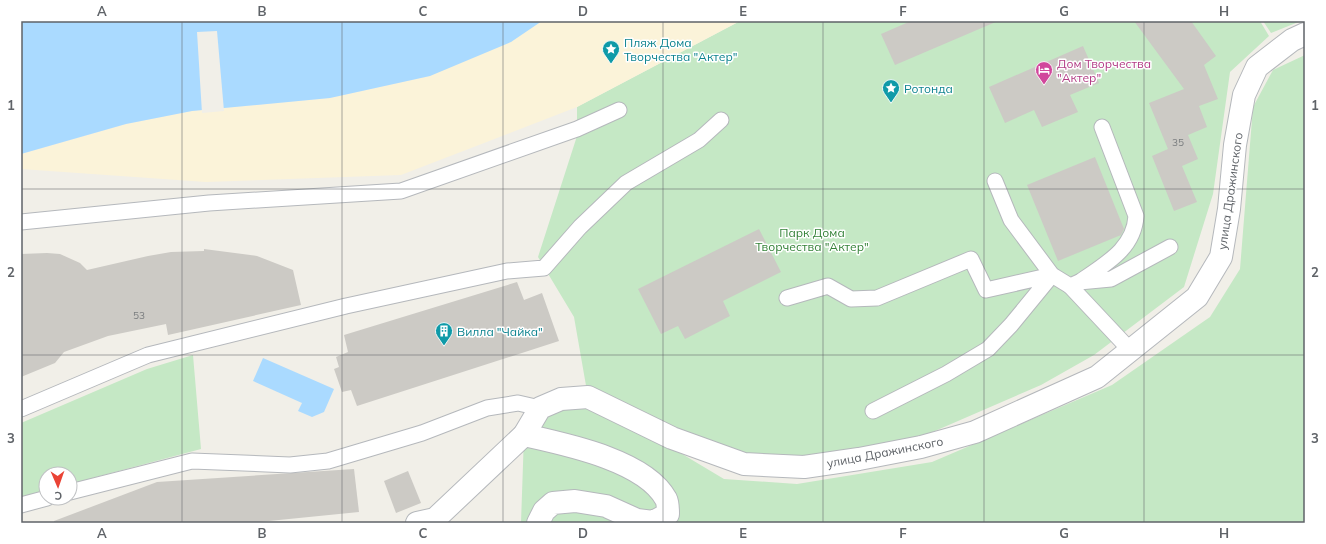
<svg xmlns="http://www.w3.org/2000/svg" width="1326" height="544" viewBox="0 0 1326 544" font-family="Mulish,sans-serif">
<rect width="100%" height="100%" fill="#f1efe8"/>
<!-- green -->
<g fill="#c5e8c5">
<path d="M 740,21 L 1260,21 L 1269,36 L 1230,72 L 1213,194 L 1184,287 L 1094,355 L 1041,385 L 898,447 L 823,458 L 747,455 L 590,399 L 724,479 L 797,484 L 932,462 L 1112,385 L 1210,317 L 1240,269 L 1253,107 L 1273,70 L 1305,55 L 1305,523 L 521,523 L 524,435 L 540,408 L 588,397 L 574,317 L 538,257 L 577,136 L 577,107 Z"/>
<path d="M 1263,21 L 1301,21 L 1271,33 Z"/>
<path d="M 193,355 L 201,449 L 70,484 L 70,474 L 46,474 L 46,490 L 21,497 L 21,423 L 147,369 Z"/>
</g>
<!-- sand -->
<path fill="#fbf3d9" d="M 540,21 L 740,21 L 577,107 L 401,175 L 206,182 L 21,169 L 21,154 L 126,124 L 192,111 L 330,98 L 430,76 Z"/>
<!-- water -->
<g fill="#aadaff">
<path d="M 21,21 L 542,21 L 511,42 L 430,76 L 330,98 L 192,111 L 126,124 L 21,154 Z"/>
<path d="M 263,358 L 334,389 L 324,412 L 312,417 L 298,411 L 302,403 L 253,381 Z"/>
</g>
<!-- pier -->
<path fill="#f1efe8" d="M 217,31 L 224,111 L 202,113 L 197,32 Z"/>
<!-- building -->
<g fill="#cccac5">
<path d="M 911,21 L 998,21 L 895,65 L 881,34 Z"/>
<path d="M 1134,21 L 1191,21 L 1216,56 L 1204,65 L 1218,99 L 1199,106 L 1207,127 L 1188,135 L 1198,159 L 1182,166 L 1197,202 L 1174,211 L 1152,156 L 1168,149 L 1149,103 L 1184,89 Z"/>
<path d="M 1083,46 L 1099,83 L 1070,95 L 1078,112 L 1042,127 L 1034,110 L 1005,123 L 989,87 Z"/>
<path d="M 1095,157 L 1124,229 L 1121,235 L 1058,261 L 1027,185 Z"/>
<path d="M 759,229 L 781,272 L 723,301 L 730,316 L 685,339 L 678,326 L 661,334 L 638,289 Z"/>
<path d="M 204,249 L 257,256 L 293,270 L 301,305 L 168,335 L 166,324 L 108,336 L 64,352 L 55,363 L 21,377 L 21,254 L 47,253 L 60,254 L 80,263 L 87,270 L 148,256 L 171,252 L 204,251 Z"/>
<path d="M 517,282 L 524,300 L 542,293 L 559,341 L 357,406 L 351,390 L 342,392 L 334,369 L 339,367 L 336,357 L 348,352 L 344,335 Z"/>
<path d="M 354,469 L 359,512 L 249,523 L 54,523 L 54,521 L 157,482 Z"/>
<path d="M 408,471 L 421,503 L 396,513 L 384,481 Z"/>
</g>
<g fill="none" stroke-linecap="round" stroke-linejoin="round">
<!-- service casing -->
<g stroke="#b5b8bc" stroke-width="17">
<g id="service">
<path d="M 995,181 L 1011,220 L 1052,275 L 1070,286 L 1079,282 L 1111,279 L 1170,247"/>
<path d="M 21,222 L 209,203 L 401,191 L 577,129 L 619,110"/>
<path d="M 1081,281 C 1105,264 1134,249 1136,216 L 1102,127"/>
<path d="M 1070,286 L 1131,351"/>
<path d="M 787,298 L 828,286 L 851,299 L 877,298 L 971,259 L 986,290 L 1052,275 L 1011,325 L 988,349 L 946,374 L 873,411"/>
<path d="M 21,409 L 148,355 L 346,306 L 507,271 L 544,268 L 580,227 L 626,183 L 699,140 L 721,120"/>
<path d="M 70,492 L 192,461 L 290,465 L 328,461 L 422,433 L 487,408 L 518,403 L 540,408"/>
<path d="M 21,505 L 47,498"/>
</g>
</g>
<!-- minor casing -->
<g stroke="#b5b8bc" stroke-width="24">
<g id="minor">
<path d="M 524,435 C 564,444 645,460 666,499 C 668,503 668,509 668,514 L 653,522 L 637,520 L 606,506 L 575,501 L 553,503 L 544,511 L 538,523"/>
<path d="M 417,523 L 435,519 L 524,435 L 540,408 L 561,399 L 588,397 L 672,438 L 744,464 L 804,467 L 859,459 L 921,447 L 975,432 L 1097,377 L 1197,297 L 1221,257 L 1229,209 L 1235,145 L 1244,95 L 1257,67 L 1292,40 L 1305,34"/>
</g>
</g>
<!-- service -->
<use href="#service" stroke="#fff" stroke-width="15"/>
<!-- minor -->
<use href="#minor" stroke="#fff" stroke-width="22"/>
</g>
<!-- grid -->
<path fill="none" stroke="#5f6368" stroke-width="1" stroke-opacity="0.55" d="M 182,21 L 182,523M 342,21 L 342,523M 503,21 L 503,523M 663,21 L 663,523M 823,21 L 823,523M 984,21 L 984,523M 1144,21 L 1144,523M 21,189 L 1305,189M 21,355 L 1305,355"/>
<!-- icons -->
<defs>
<g id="sight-pin" transform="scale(0.9)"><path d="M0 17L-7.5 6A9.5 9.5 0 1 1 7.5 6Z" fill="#0f9aa8" stroke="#fff"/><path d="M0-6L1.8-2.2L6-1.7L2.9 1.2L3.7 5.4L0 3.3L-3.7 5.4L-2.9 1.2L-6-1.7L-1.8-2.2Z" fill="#fff"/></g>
<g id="hotel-pin" transform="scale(0.9)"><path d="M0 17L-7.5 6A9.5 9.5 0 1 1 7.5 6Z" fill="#d1479c" stroke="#fff"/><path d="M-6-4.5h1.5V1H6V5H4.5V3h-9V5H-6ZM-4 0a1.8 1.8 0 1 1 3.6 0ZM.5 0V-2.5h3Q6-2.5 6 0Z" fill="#fff"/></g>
<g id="building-pin" transform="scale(0.9)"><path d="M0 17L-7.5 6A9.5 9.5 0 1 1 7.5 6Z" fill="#0f9aa8" stroke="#fff"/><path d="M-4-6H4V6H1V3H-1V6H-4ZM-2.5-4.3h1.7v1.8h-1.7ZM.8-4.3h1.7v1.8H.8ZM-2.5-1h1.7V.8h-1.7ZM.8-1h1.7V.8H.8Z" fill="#fff"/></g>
</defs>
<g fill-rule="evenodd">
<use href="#sight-pin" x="611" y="49"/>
<use href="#hotel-pin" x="1044" y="70"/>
<use href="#sight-pin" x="891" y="88"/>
<use href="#building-pin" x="444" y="331"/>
</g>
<g text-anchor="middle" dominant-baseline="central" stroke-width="3" stroke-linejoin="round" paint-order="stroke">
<!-- number labels -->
<g font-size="10" fill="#7a7d7f">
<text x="1178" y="142">35</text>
<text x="139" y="315">53</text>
</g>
<!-- culture labels -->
<g font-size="12" fill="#0d838f" stroke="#fff" text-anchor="start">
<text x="624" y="42">Пляж Дома<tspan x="624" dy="14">Творчества "Актер"</tspan></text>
<text x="904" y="88">Ротонда</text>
<text x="457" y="331">Вилла "Чайка"</text>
</g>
<!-- hotel labels -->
<g font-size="12" fill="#b23c85" stroke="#fff" text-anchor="start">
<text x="1057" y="63">Дом Творчества<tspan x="1057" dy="14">"Актер"</tspan></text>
</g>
<!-- street labels -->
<g font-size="12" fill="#5f6368" stroke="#fff">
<text transform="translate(1230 191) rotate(-82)">улица Дражинского</text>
<text transform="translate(885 452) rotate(-11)">улица Дражинского</text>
</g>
<!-- park labels -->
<g font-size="12" fill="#348238" stroke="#fff">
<text x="812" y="232">Парк Дома<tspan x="812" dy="14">Творчества "Актер"</tspan></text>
</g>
</g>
<!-- border -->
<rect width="1326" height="544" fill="none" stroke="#ffffff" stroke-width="44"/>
<!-- north arrow -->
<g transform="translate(58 486) rotate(178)"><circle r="19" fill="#ffffff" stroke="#bfc1c3"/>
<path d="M0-3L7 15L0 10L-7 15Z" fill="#ea4335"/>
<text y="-6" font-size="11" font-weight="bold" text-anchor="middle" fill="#5f6368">С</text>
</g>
<rect x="22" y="22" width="1282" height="500" fill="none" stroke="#5f6368" stroke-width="1.5"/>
<g font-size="13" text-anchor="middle" font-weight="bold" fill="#5f6368">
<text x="102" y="16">A</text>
<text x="262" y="16">B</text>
<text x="423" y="16">C</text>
<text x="583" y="16">D</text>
<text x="743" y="16">E</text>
<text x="903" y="16">F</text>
<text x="1064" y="16">G</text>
<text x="1224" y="16">H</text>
<text x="11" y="110">1</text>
<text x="1315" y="110">1</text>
<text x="11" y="277">2</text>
<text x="1315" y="277">2</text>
<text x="11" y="443">3</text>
<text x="1315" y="443">3</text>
<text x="102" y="538">A</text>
<text x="262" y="538">B</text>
<text x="423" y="538">C</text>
<text x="583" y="538">D</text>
<text x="743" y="538">E</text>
<text x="903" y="538">F</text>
<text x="1064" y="538">G</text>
<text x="1224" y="538">H</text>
</g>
</svg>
